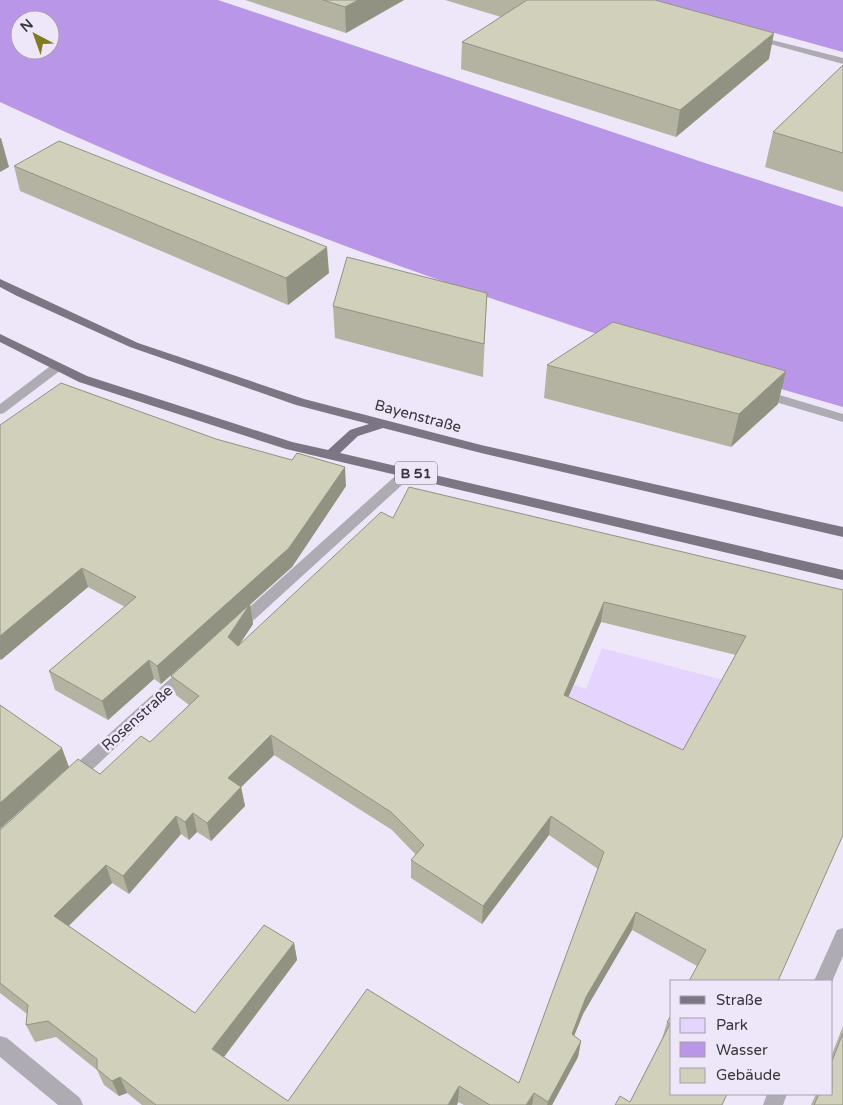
<svg xmlns="http://www.w3.org/2000/svg" width="843" height="1105" viewBox="0 0 843 1105" font-family="'Varela Round',sans-serif">
<rect width="100%" height="100%" fill="#eee7fa"/>
<!-- green -->
<path fill="#e5d4fe" d="M 602,648 L 727,681 L 678,769 L 561,714 L 574,685 L 586,689 Z"/>
<!-- water -->
<g fill="#b996e7" fill-rule="evenodd">
<path d="M 0,0 L 218,0 L 708,164 L 843,207 L 843,407 C 758,382 672,359 588,331 C 388,265 190,191 0,102 ZM 20,20 L 50,20 L 50,50 L 20,50 Z"/>
<path d="M 655,0 L 843,0 L 843,52 Z"/>
</g>
<g fill="none" stroke-linecap="round" stroke-linejoin="round">
<!-- service -->
<g fill="#aeabb3" fill-rule="evenodd">
<path d="M 57,363 L 61,364 L 63,367 L 61,370 L 4,413 L 0,414 L 0,404 L 53,364 Z"/>
<path d="M 763,390 L 843,414 L 843,422 L 759,397 L 757,394 Z"/>
</g>
<!-- pedestrian -->
<path fill="#aeabb3" fill-rule="evenodd" d="M 752,35 L 843,58 L 843,64 L 752,39 Z"/>
<!-- minor -->
<g fill="#aeabb3" fill-rule="evenodd">
<path d="M 408,468 L 414,472 L 413,475 L 244,629 L 239,631 L 234,629 L 232,625 L 234,621 L 403,469 Z"/>
<path d="M 186,667 L 191,669 L 193,673 L 191,677 L 79,782 L 73,784 L 67,782 L 65,777 L 67,772 L 181,669 Z"/>
<path d="M 843,928 L 843,956 L 832,982 L 814,981 L 837,930 Z"/>
<path d="M 0,1036 L 7,1038 L 80,1098 L 83,1105 L 58,1105 L 0,1057 Z"/>
<path d="M 767,1094 L 787,1094 L 783,1105 L 763,1105 Z"/>
</g>
<!-- primary -->
<path fill="#7b7584" fill-rule="evenodd" d="M 0,279 L 138,343 L 304,399 L 481,445 L 843,527 L 843,537 L 481,453 L 383,428 L 358,436 L 340,453 L 843,570 L 843,580 L 286,449 L 79,382 L 0,342 L 0,334 L 87,376 L 292,442 L 328,450 L 350,430 L 369,424 L 296,405 L 130,347 L 17,296 L 0,287 Z"/>
</g>
<!-- wall -->
<g fill="#b4b3a1" fill-rule="evenodd">
<path d="M 245,0 L 404,0 L 346,33 Z"/>
<path d="M 445,0 L 655,0 L 769,59 L 676,137 L 461,69 L 462,42 L 501,17 Z"/>
<path d="M 843,65 L 843,192 L 765,167 L 773,132 Z"/>
<path d="M 14,166 L 329,273 L 288,305 L 20,191 Z"/>
<path d="M 487,293 L 483,377 L 335,338 L 333,306 Z"/>
<path d="M 547,365 L 778,404 L 731,447 L 544,398 Z"/>
<path d="M 0,425 L 346,486 L 292,567 L 161,684 L 154,679 L 108,720 L 55,690 L 49,671 L 125,607 L 88,587 L 1,660 L 0,659 Z"/>
<path d="M 393,518 L 843,590 L 843,835 L 697,966 L 632,930 L 583,1014 L 574,1036 L 581,1041 L 578,1057 L 552,1105 L 464,1105 L 458,1102 L 457,1105 L 142,1105 L 127,1093 L 119,1096 L 104,1085 L 97,1070 L 56,1037 L 35,1042 L 26,1025 L 27,1014 L 0,993 L 0,830 L 100,774 L 150,742 L 189,705 L 176,695 L 171,676 L 250,604 L 253,624 L 240,644 ZM 601,622 L 736,655 L 683,750 L 568,697 ZM 274,755 L 392,830 L 416,855 L 411,860 L 411,878 L 482,924 L 549,835 L 598,869 L 519,1083 L 367,989 L 288,1101 L 224,1057 L 297,960 L 294,943 L 195,1013 L 69,926 L 112,883 L 129,894 L 181,834 L 189,840 L 197,832 L 211,841 L 245,806 L 241,787 Z"/>
<path d="M 672,1014 L 672,1094 L 630,1102 L 662,1039 L 667,1022 Z"/>
<path d="M 843,1026 L 843,1105 L 811,1105 L 816,1094 L 832,1094 L 832,1054 Z"/>
</g>
<!-- shaded-wall -->
<g fill="#929283">
<path d="M 358,0 L 404,0 L 346,33 L 345,7 Z"/>
<path d="M 774,33 L 769,59 L 676,137 L 680,110 Z"/>
<path d="M 0,138 L 1,138 L 9,167 L 0,172 Z"/>
<path d="M 327,247 L 329,273 L 288,305 L 286,278 Z"/>
<path d="M 786,371 L 778,404 L 731,447 L 739,414 Z"/>
<path d="M 345,467 L 346,486 L 292,567 L 161,684 L 157,666 Z"/>
<path d="M 82,568 L 88,587 L 1,660 L 0,658 L 0,636 Z"/>
<path d="M 604,602 L 601,622 L 561,714 L 564,695 Z"/>
<path d="M 250,604 L 253,624 L 231,657 L 228,637 Z"/>
<path d="M 149,660 L 154,679 L 108,720 L 102,701 Z"/>
<path d="M 271,735 L 274,755 L 231,797 L 228,778 Z"/>
<path d="M 62,748 L 69,767 L 0,829 L 0,803 Z"/>
<path d="M 241,787 L 245,806 L 211,841 L 207,823 Z"/>
<path d="M 193,813 L 197,832 L 189,840 L 185,822 Z"/>
<path d="M 176,816 L 181,834 L 129,894 L 123,876 Z"/>
<path d="M 551,816 L 549,835 L 482,924 L 483,906 Z"/>
<path d="M 106,865 L 112,883 L 61,933 L 54,916 Z"/>
<path d="M 636,912 L 632,930 L 583,1014 L 568,1051 L 572,1034 L 586,997 Z"/>
<path d="M 294,943 L 297,960 L 217,1066 L 212,1049 Z"/>
<path d="M 581,1041 L 578,1057 L 552,1105 L 547,1105 L 548,1102 Z"/>
<path d="M 120,1077 L 127,1093 L 119,1096 L 112,1081 Z"/>
<path d="M 459,1086 L 458,1102 L 457,1105 L 448,1105 Z"/>
<path d="M 534,1093 L 532,1105 L 526,1105 Z"/>
</g>
<!-- building -->
<g fill="#d1d0bb" stroke="#929283" fill-rule="evenodd">
<path d="M 323,0 L 358,0 L 345,7 Z"/>
<path d="M 527,0 L 655,0 L 774,33 L 680,110 L 462,42 Z"/>
<path d="M 843,65 L 843,153 L 773,132 Z"/>
<path d="M 59,141 L 327,247 L 286,278 L 14,166 Z"/>
<path d="M 347,257 L 487,293 L 484,344 L 333,306 Z"/>
<path d="M 613,322 L 786,371 L 739,414 L 547,365 Z"/>
<path d="M 61,383 L 216,439 L 292,460 L 297,453 L 345,467 L 289,548 L 157,666 L 149,660 L 102,701 L 49,671 L 136,597 L 82,568 L 0,636 L 0,425 Z"/>
<path d="M 409,487 L 843,590 L 843,835 L 778,981 L 689,981 L 706,950 L 636,912 L 586,997 L 572,1034 L 581,1041 L 548,1102 L 534,1093 L 526,1105 L 490,1105 L 459,1086 L 448,1105 L 156,1105 L 120,1077 L 112,1081 L 97,1069 L 97,1059 L 48,1021 L 26,1025 L 28,1005 L 0,983 L 0,830 L 78,759 L 100,774 L 141,736 L 150,742 L 199,696 L 171,676 L 250,604 L 228,637 L 238,646 L 381,512 L 393,518 ZM 604,602 L 746,636 L 683,750 L 564,695 ZM 271,735 L 391,812 L 424,845 L 411,860 L 483,906 L 551,816 L 604,852 L 519,1083 L 367,989 L 288,1101 L 212,1049 L 294,943 L 264,925 L 195,1013 L 54,916 L 106,865 L 123,876 L 176,816 L 185,822 L 193,813 L 207,823 L 241,787 L 228,778 Z"/>
<path d="M 0,705 L 62,748 L 0,803 Z"/>
<path d="M 672,1014 L 672,1094 L 727,1094 L 722,1105 L 615,1105 L 620,1096 L 630,1102 L 670,1024 L 667,1022 Z"/>
<path d="M 843,1033 L 843,1105 L 814,1105 L 819,1094 L 832,1094 L 832,1061 Z"/>
</g>
<g text-anchor="middle" dominant-baseline="central" stroke-width="5" stroke-linejoin="round" paint-order="stroke">
<!-- shield labels -->
<rect fill="#eee7fa" stroke="#6f6b76" stroke-width="1" x="395" y="461.5" width="42" height="23" rx="4"/>
<g font-size="14" font-weight="bold" fill="#39363d">
<text x="416" y="473">B 51</text>
</g>
<!-- street labels -->
<g font-size="15" fill="#39363d" stroke="#eee7fa">
<text transform="translate(418 416) rotate(15)">Bayenstraße</text>
<text transform="translate(137 718) rotate(-42)">Rosenstraße</text>
</g>
</g>
<!-- legend -->
<rect x="670" y="980" width="162" height="115" fill="#eee7fa" stroke="#a6a0ae"/>
<rect x="680" y="996" width="25" height="8" fill="#7b7584" stroke="#a6a0ae"/>
<text x="716" y="1005" font-size="15" fill="#39363d">Straße</text>
<rect x="680" y="1018" width="25" height="15" fill="#e5d4fe" stroke="#a6a0ae"/>
<text x="716" y="1030" font-size="15" fill="#39363d">Park</text>
<rect x="680" y="1042" width="25" height="15" fill="#b996e7" stroke="#a6a0ae"/>
<text x="716" y="1055" font-size="15" fill="#39363d">Wasser</text>
<rect x="680" y="1068" width="25" height="15" fill="#d1d0bb" stroke="#a6a0ae"/>
<text x="716" y="1080" font-size="15" fill="#39363d">Gebäude</text>
<!-- north arrow -->
<g transform="translate(35 35) rotate(319)"><circle r="24" fill="#eee7fa" stroke="#a6a0ae"/>
<path d="M0-4L9 19L0 12L-9 19Z" fill="#827a1f"/>
<text y="-8" font-size="14" font-weight="bold" text-anchor="middle" fill="#39363d">N</text>
</g>
</svg>
